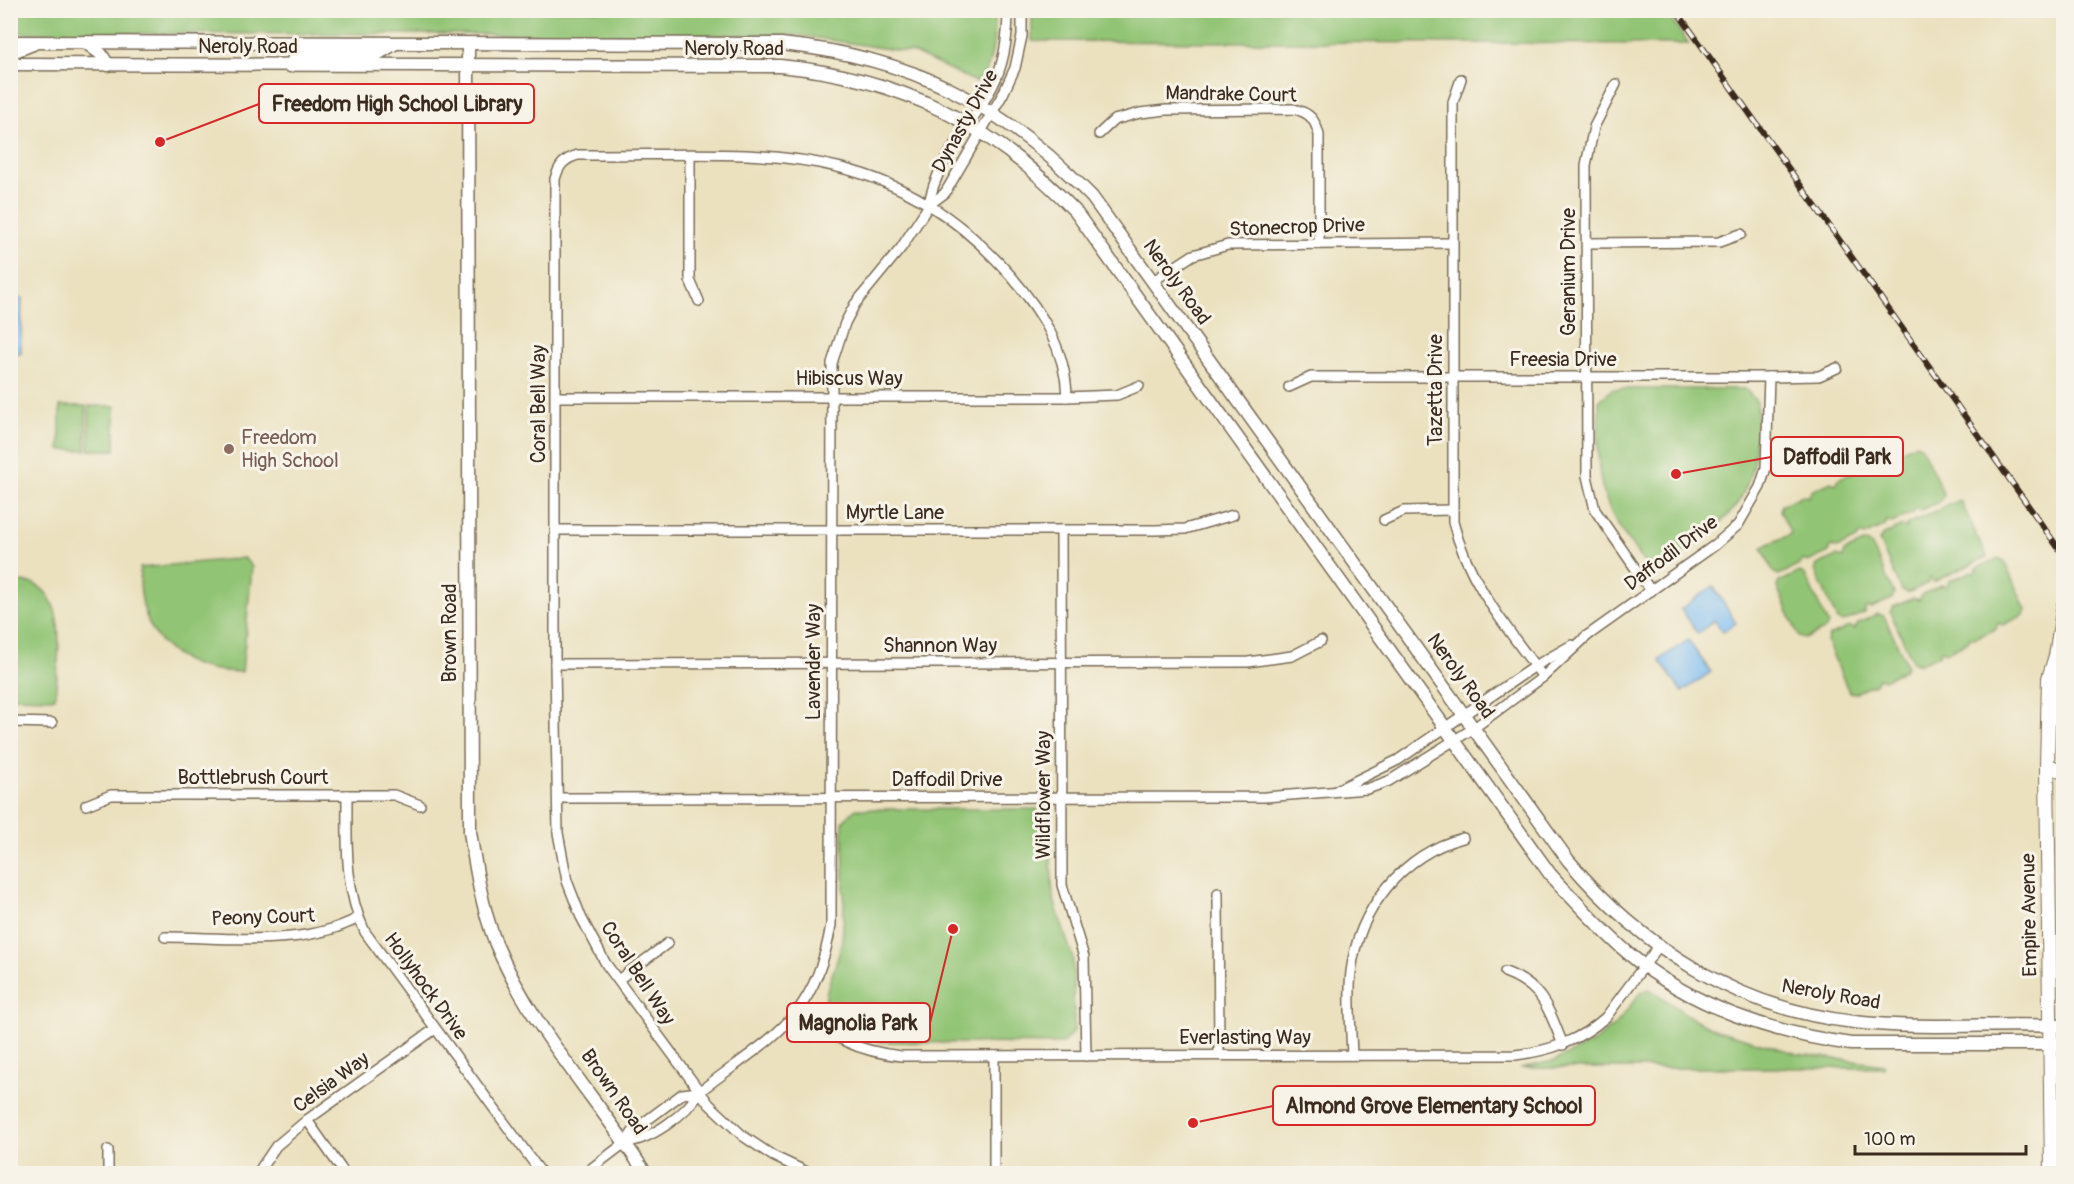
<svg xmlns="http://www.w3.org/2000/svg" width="2074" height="1184" viewBox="0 0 2074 1184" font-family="Pangolin,sans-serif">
<rect width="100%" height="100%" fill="#f7f3e8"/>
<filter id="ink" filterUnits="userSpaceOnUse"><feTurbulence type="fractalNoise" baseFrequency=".0167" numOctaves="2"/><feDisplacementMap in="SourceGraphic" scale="12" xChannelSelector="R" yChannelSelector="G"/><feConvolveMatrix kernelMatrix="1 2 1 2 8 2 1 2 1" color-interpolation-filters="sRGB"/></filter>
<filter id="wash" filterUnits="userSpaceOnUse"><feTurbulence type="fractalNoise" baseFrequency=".008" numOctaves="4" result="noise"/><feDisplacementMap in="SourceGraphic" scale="24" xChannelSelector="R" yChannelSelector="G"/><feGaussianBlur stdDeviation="1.35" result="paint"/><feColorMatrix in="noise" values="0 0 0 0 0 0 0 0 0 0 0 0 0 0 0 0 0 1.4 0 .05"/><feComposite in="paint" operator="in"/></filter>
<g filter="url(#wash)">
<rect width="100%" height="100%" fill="#ebe1bf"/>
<!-- green -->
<g fill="#92c475" stroke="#66774a" stroke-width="1.5">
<path d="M 1032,10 L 1665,11 L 1689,44 L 1032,41 Z"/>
<path d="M 995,11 C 995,27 994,75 976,82 L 914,53 L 797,35 L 10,33 L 11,10 Z"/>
<path d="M 1612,389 L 1745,389 L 1757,402 C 1757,500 1741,511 1664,567 L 1646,565 C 1632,545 1615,525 1607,502 C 1594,471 1599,434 1599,401 Z"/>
<rect x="60" y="406" width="26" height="44"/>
<rect x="89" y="406" width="26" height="44"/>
<path d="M 1915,444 L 1921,446 L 1944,495 L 1941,501 L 1921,510 L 1915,509 L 1913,513 L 1892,523 L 1887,521 L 1885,526 L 1864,536 L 1860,534 L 1857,539 L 1837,548 L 1831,547 L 1829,552 L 1808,562 L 1803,560 L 1800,565 L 1779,575 L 1774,573 L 1762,547 L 1791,534 L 1780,510 L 1782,505 L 1803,495 L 1809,497 L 1811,491 L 1831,482 L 1836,484 L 1838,479 L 1859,469 L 1864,471 L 1866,466 L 1887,456 L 1893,458 L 1895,453 Z"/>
<path d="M 1960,500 L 1987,557 L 1933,582 L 1930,578 L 1928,583 L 1908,593 L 1902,591 L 1879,541 L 1882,536 L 1902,526 L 1907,528 L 1906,525 Z"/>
<path d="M 1866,542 L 1871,544 L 1894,593 L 1892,599 L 1871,608 L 1866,607 L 1864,613 L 1843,622 L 1837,620 L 1815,570 L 1817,565 L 1837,556 L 1843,558 L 1845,551 Z"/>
<path d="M 244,558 L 252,567 L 242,672 C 174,672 137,636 140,568 Z"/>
<path d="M 1998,558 L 2004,561 L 2026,610 L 2024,615 L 2003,625 L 1998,623 L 1996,629 L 1975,638 L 1970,637 L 1968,642 L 1947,652 L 1941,650 L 1939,655 L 1919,664 L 1913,662 L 1890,612 L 1893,607 L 1913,598 L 1919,600 L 1921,595 L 1941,585 L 1947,586 L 1949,581 L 1970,572 L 1975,573 L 1977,568 Z"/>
<path d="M 1800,572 L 1805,575 L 1828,624 L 1826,629 L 1805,639 L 1799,637 L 1777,587 L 1779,582 Z"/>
<path d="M 11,582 C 17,583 28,581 34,584 C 70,600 57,667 55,698 L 11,697 Z"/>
<path d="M 1878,614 L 1884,616 L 1907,665 L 1904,670 L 1884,680 L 1878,678 L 1875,684 L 1855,693 L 1849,692 L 1827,642 L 1829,636 L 1849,627 L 1855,629 L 1858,623 Z"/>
<path d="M 856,809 L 1037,809 L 1049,822 L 1053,897 L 1073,959 L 1074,1031 L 1062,1044 L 881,1042 L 857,1034 L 826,1015 C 821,988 839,967 842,939 C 846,900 843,860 843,821 Z"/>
<path d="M 1650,989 L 1692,1018 L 1717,1030 L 1798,1054 L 1884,1065 L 1884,1068 L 1520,1068 L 1554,1061 L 1593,1043 L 1617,1023 L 1641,992 Z"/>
</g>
<!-- water -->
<g fill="#7ebdf2" stroke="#5c7488" stroke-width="1.5">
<path d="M 11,298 L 22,298 L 21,353 L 11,353 Z"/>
<path d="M 1713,586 L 1736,623 L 1723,632 L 1714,620 L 1698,634 L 1681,609 Z"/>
<path d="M 1688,640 L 1711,672 L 1682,692 L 1659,660 Z"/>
</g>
</g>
<g filter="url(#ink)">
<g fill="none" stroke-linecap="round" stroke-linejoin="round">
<!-- minor casing -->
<g stroke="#796a56" stroke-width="12">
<g id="minor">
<path d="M 1461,79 L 1453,102 L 1453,522 C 1468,582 1507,628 1543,677"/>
<path d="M 1616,84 L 1594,127 L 1586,165 L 1587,476 L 1595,510 L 1651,591"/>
<path d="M 1099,134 L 1114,120 L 1140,113 L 1166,110 L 1294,109 C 1310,113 1315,119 1319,135 L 1319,243"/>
<path d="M 690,156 L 690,280 L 699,301"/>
<path d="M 929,205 C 935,161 972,126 992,87 C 1005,63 1008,37 1008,10"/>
<path d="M 1587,243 L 1719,242 L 1741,234"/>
<path d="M 1153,281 L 1193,255 L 1228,245 L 1452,243"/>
<path d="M 1289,387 L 1311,377 L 1769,377 L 1819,376 L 1837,368"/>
<path d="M 556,397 L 1067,397 L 1117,395 L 1139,386"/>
<path d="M 1384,520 L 1404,511 L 1452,510"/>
<path d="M 556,530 L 1155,530 L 1185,529 L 1233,515"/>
<path d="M 1061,530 L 1062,885 L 1084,957 L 1086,1056"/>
<path d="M 1584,638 L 1715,545 L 1738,525 L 1760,487 L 1766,468 L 1769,377"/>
<path d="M 555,664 L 1248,662 L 1292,656 L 1321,641"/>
<path d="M 10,722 L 52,723"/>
<path d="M 1337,790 L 1398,760 L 1535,666 L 1572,645"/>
<path d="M 347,795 C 347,842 344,888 365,932 L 542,1174"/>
<path d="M 558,798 L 1265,797 L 1367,789 L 1389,781 L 1474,728 L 1543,677 L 1587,636"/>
<path d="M 86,805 L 111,795 L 394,795 L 420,805"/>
<path d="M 1218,893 L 1219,1055"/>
<path d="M 165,937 C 227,937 303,948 358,918"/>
<path d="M 1505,972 C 1543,986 1549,1010 1563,1045"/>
<path d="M 618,980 L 668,943"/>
<path d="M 799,1011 C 834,1038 856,1051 901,1056 L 1515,1055 C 1550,1051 1579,1041 1606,1017 L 1658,947"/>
<path d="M 1352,1055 C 1351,1028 1348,999 1351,972 C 1358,910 1402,854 1463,838"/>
<path d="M 994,1056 L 994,1174"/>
<path d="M 307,1120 L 345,1174"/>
<path d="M 626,1142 C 650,1140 687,1114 699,1092 C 770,1037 815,1022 831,925 L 832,363 L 845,323 L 855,304 L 901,248 L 929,205 L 945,193 L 1003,94 L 1015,68 L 1022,36 L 1022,10"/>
<path d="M 108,1150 L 108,1174"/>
<path d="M 257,1174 L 276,1146 L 307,1120 L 435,1029"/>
<path d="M 584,1174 L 626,1142 L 634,1130 L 682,1094 L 699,1092"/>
<path d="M 811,1174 L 773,1156 L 743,1136 L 709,1104 L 606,964 L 581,917 L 567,881 L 558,833 L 555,664 L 555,179 C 559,165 564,159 578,155 C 751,156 885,132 1011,276 C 1041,311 1066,349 1067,397"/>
</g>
</g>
<!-- tertiary casing -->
<g stroke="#796a56" stroke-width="15">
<g id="tertiary">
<path d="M 10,42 L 781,44 C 911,57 1002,103 1092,197 L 1568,860 C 1642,948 1738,1009 1854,1022 C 1923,1030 1994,1023 2064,1026"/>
<path d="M 85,42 L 101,54 L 108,65"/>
<path d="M 468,44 L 470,832 C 476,870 482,908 496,944 C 531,1028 597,1098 646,1174"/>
<path d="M 10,53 L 33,44"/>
<path d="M 10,64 L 780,66 C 901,78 991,123 1075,211 L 1550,874 C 1575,901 1600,929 1628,953 C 1690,1006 1772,1033 1851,1044 L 2064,1044"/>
<path d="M 290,66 L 297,53 L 379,53 L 394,44"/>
</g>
</g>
<!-- secondary casing -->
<g stroke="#796a56" stroke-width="16">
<g id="secondary">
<path d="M 2056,658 L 2061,678 L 2064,719"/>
<path d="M 2047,766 L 2064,771"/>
<path d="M 2052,1174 L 2047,766 L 2049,678 L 2056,656 L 2064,605"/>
</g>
</g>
<!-- minor -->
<use href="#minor" stroke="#fff" stroke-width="9"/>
<!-- tertiary -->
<use href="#tertiary" stroke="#fff" stroke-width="12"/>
<!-- secondary -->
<use href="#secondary" stroke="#fff" stroke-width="14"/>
<!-- rail casing -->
<g stroke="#3b2a1e" stroke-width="6">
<path id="rail" d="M 1676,10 L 2064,556"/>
</g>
<!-- rail -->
<use href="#rail" stroke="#f7f3e8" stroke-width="4" stroke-dasharray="11" stroke-linecap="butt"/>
</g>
</g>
<!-- markers -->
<circle fill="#8d6e63" stroke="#f7f3e8" stroke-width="2" cx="229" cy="449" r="6"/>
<g text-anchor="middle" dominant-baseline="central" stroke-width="6" stroke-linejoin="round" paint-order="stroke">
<!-- street labels -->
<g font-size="20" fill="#3b2a1e" stroke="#f7f3e8">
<text x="248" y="46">Neroly Road</text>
<text x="734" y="48">Neroly Road</text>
<text transform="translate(1231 94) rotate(1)">Mandrake Court</text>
<text transform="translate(965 121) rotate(-61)">Dynasty Drive</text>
<text transform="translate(1297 227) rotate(-2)">Stonecrop Drive</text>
<text transform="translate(1568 272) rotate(-90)">Geranium Drive</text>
<text transform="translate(1177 282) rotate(54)">Neroly Road</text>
<text x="1563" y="359">Freesia Drive</text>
<text x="849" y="378">Hibiscus Way</text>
<text transform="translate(1435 390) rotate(-90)">Tazetta Drive</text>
<text transform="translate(538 404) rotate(-90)">Coral Bell Way</text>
<text x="895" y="512">Myrtle Lane</text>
<text transform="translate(1671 553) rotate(-37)">Daffodil Drive</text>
<text transform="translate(449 633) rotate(-90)">Brown Road</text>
<text x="940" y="645">Shannon Way</text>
<text transform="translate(813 662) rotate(-90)">Lavender Way</text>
<text transform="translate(1461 676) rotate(54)">Neroly Road</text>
<text x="253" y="777">Bottlebrush Court</text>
<text x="947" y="779">Daffodil Drive</text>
<text transform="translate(1043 795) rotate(-90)">Wildflower Way</text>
<text transform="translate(2029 915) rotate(-91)">Empire Avenue</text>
<text transform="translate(263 917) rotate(-2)">Peony Court</text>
<text transform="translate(638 973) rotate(57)">Coral Bell Way</text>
<text transform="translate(426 986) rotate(54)">Hollyhock Drive</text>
<text transform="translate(1831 994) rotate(10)">Neroly Road</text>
<text x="1245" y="1037">Everlasting Way</text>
<text transform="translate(331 1082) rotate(-36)">Celsia Way</text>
<text transform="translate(614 1092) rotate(55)">Brown Road</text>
</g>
<!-- education labels -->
<g font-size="20" fill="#785e54" stroke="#f7f3e8" text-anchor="start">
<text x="241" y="437">Freedom<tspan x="241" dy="23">High School</tspan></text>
</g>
</g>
<!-- callouts -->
<path fill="none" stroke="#d62828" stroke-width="2" d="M160 142L259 104M1676 474L1771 457M953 929L930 1023M1193 1123L1273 1106"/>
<g fill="#d62828" stroke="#f7f3e8" stroke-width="2">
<circle cx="160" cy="142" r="6"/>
<circle cx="1676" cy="474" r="6"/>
<circle cx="953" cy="929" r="6"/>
<circle cx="1193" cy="1123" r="6"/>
</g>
<g fill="#f7f3e8" stroke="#d62828" stroke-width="2">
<rect x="259" y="84" width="275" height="39" rx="6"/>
<rect x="1771" y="437" width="132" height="39" rx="6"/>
<rect x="787" y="1003" width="143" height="39" rx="6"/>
<rect x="1273" y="1086" width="322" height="39" rx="6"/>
</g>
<g font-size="21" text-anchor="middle" font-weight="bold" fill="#3b2a1e">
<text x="397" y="111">Freedom High School Library</text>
<text x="1837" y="464">Daffodil Park</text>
<text x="858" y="1030">Magnolia Park</text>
<text x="1434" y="1113">Almond Grove Elementary School</text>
</g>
<!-- margin -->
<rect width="2074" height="1184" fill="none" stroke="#f7f3e8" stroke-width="36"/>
<!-- scale -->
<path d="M1855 1145v9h171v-9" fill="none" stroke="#3b2a1e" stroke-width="3"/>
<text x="1864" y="1145" font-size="18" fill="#3b2a1e" stroke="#f7f3e8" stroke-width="4.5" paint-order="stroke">100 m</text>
</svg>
